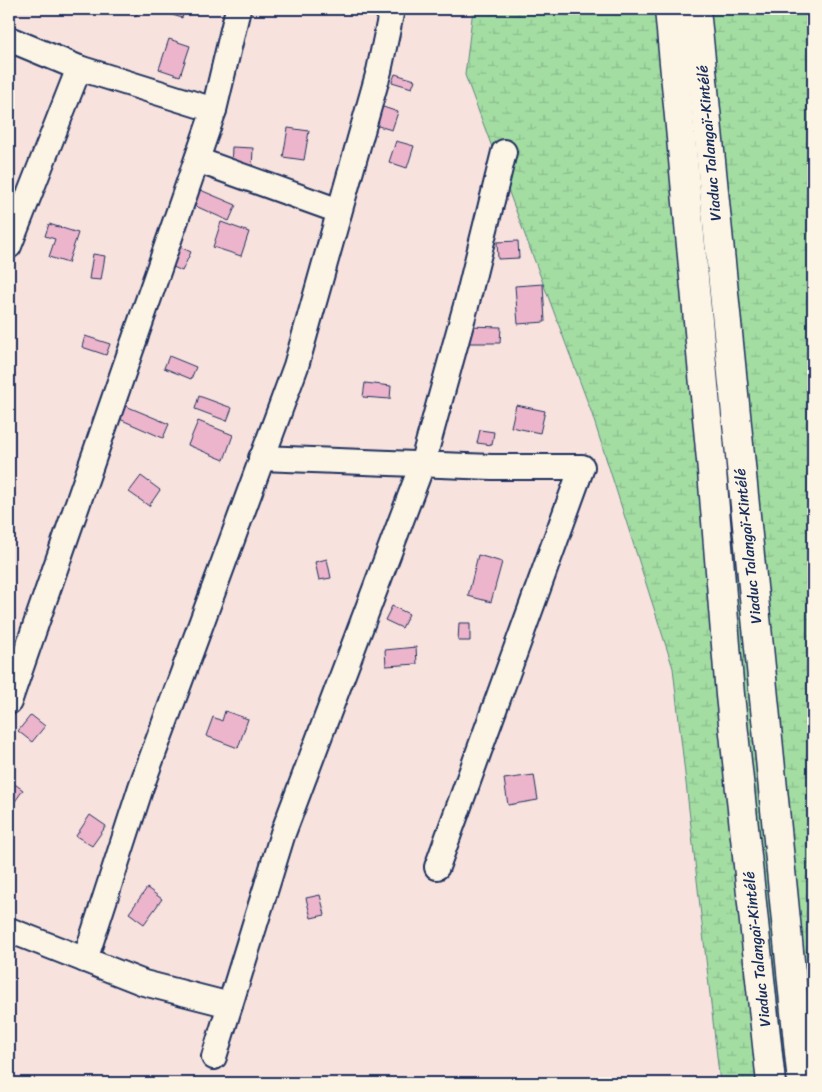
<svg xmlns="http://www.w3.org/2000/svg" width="822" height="1092" viewBox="0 0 822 1092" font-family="Sriracha,sans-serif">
<defs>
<pattern id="wetland-marsh" width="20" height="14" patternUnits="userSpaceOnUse" patternTransform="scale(1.25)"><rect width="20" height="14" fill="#a3dda2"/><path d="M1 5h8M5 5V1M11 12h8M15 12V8" fill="none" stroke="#8cbe8e"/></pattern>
</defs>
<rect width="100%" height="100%" fill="#f8e2dd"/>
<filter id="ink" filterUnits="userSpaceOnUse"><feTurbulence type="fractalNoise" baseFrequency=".02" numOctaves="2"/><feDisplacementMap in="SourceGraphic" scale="10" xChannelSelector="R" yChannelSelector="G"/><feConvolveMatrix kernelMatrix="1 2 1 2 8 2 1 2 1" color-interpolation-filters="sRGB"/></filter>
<g filter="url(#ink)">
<!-- wetland -->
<path fill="url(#wetland-marsh)" stroke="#5f8680" d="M 473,9 L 813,9 L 813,1083 L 720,1083 L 673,668 L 591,411 L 465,75 Z"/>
<!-- building -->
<g fill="#edb5cb" stroke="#1b2f5e">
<path d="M 113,9 L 139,9 L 136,16 Z"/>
<path d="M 161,9 L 185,9 L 182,18 L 160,11 Z"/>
<path d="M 169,39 L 190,46 L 180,76 L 159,69 Z"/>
<path d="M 395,74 L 415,80 L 412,88 L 392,82 Z"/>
<path d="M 377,105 L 398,112 L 392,130 L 371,124 Z"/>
<path d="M 288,128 L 309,131 L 304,160 L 283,157 Z"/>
<path d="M 396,141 L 414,146 L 407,168 L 389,162 Z"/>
<path d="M 232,147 L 253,148 L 252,170 L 231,169 Z"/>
<path d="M 198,189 L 236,205 L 229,221 L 191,204 Z"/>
<path d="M 221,222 L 249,232 L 241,256 L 213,247 Z"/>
<path d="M 49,224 L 78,233 L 68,263 L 49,257 L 55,239 L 45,236 Z"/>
<path d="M 518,241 L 519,258 L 498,259 L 497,242 Z"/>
<path d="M 178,246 L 191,252 L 182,271 L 169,265 Z"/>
<path d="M 93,254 L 105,256 L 101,280 L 89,279 Z"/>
<path d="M 543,284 L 545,322 L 518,324 L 515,286 Z"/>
<path d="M 468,326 L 501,327 L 500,343 L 468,343 Z"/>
<path d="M 85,336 L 110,344 L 106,355 L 82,347 Z"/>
<path d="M 169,356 L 196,367 L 191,379 L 164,368 Z"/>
<path d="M 365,383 L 391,386 L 390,399 L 363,397 Z"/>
<path d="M 199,396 L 232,408 L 227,421 L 195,409 Z"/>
<path d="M 121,404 L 169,424 L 163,438 L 115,417 Z"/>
<path d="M 516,405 L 545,411 L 540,433 L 511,427 Z"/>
<path d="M 198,421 L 233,435 L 224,460 L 188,445 Z"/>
<path d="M 480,430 L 494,432 L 492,445 L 477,443 Z"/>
<path d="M 141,476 L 160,490 L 149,506 L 129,492 Z"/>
<path d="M 478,555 L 502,562 L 491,602 L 468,596 Z"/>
<path d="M 327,559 L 331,578 L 319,580 L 315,562 Z"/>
<path d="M 392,606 L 409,614 L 402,628 L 385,620 Z"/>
<path d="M 459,623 L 470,623 L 470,641 L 458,641 Z"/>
<path d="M 416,647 L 417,664 L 386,666 L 385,650 Z"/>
<path d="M 225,711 L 248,719 L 238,748 L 206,736 L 213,717 L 222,721 Z"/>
<path d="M 31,715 L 45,726 L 32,742 L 18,731 Z"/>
<path d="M 534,775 L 538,800 L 508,805 L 504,779 Z"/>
<path d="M 9,780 L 23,790 L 9,810 Z"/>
<path d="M 90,815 L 106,826 L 92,846 L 76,836 Z"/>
<path d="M 147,888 L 162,899 L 144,924 L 129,913 Z"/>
<path d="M 320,895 L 325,915 L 311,918 L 306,898 Z"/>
</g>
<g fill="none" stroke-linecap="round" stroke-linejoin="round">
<!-- minor casing -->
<g stroke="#1b2f5e" stroke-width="28">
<g id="minor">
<path d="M 9,39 L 79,68 L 214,110"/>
<path d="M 197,160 L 339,211"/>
<path d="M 9,246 L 79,68"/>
<path d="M 261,458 L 492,467 L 582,467 L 437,867"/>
<path d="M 9,702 L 214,110 L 238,9"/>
<path d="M 9,930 L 144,983 L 230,1005"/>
<path d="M 85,960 L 141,787 L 296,366 L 379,71 L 392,9"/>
<path d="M 214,1057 L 283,833 L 422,465 L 467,302 L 504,152"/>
</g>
</g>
<!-- highway casing -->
<g stroke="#1b2f5e" stroke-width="31">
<g id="highway">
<path d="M 669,9 L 712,471 L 730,695 L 771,1083"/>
<path d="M 696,9 L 802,1083"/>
</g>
</g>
<!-- minor -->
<use href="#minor" stroke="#fcf5e5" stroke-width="24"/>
<!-- highway -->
<use href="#highway" stroke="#fcf5e5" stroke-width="28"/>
</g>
</g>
<g text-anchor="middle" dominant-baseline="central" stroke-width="4.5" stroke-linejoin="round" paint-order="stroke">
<!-- street labels -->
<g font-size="15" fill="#1b2f5e" stroke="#fcf5e5">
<text transform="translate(709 143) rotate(-95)">Viaduc Talangaï-Kintélé</text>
<text transform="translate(748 546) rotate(-96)">Viaduc Talangaï-Kintélé</text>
<text transform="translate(757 949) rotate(-96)">Viaduc Talangaï-Kintélé</text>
</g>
</g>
<!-- margin -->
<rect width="822" height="1092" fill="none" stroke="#fcf5e5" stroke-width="30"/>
<rect x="15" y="15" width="792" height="1062" fill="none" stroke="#1b2f5e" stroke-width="2" filter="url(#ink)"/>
</svg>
